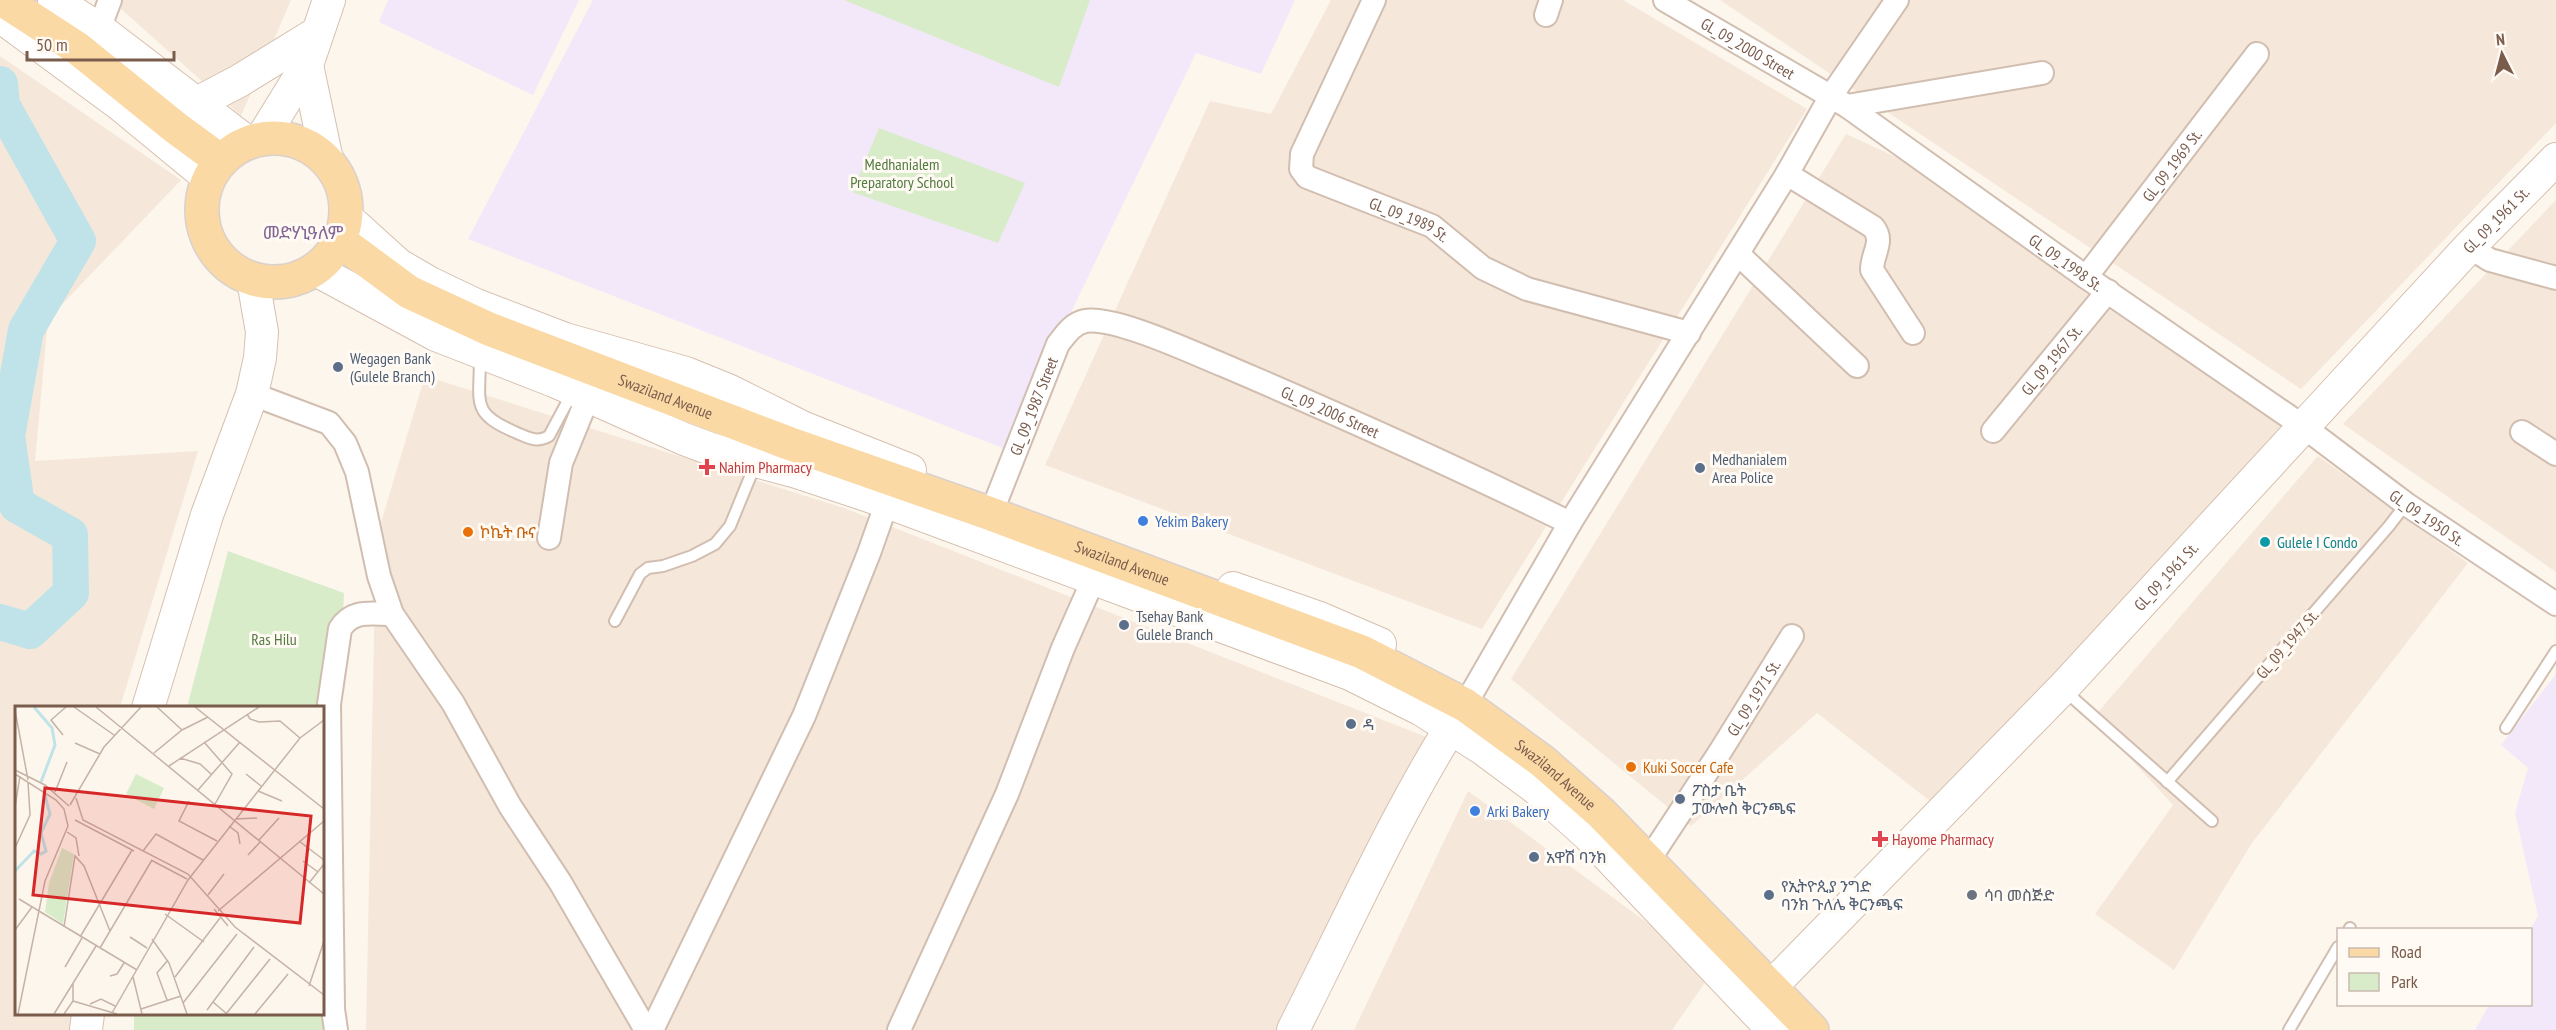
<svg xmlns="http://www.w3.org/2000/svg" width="2556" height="1030" viewBox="0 0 2556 1030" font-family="'PT Sans Narrow','Noto Sans Ethiopic',sans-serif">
<rect width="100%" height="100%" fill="#fdf6ec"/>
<!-- residential -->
<g fill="#f5e8da">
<path d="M 111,0 L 291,0 L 241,116 Z"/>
<path d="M 1331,0 L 1623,0 L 1807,109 L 1482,629 L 1045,465 L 1210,101 L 1271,114 Z"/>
<path d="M 1720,0 L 2556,0 L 2556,123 L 2301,389 Z"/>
<path d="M 0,56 L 181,180 L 48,319 L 35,461 L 198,451 L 120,707 L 16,708 L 16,1014 L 75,1014 L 74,1030 L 0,1030 Z"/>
<path d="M 1846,134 L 1922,169 L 2294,427 L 1939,808 L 1817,713 L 1691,826 L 1511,679 Z"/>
<path d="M 2556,200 L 2556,572 L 2343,424 Z"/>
<path d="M 425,376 L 844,508 L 1429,738 L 1284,1030 L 366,1030 L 376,539 Z"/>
<path d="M 2318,456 L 2468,563 L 2252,843 L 2174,970 L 2095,914 L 2173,805 L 2093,718 Z"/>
<path d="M 1468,791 L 1713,971 L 1672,1030 L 1354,1030 Z"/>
</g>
<!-- education -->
<g fill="#f3e8fa">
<path d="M 388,0 L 579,0 L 533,95 L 379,22 Z"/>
<path d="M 593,0 L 1295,0 L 1261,74 L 1196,53 L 1005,449 L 468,239 Z"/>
<path d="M 2556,674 L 2556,1030 L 2475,1030 L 2489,1005 L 2530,1004 L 2530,930 L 2538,916 L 2515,813 L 2528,768 L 2501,745 Z"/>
</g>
<!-- green -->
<g fill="#d8ecc9">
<path d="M 844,0 L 1090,0 L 1059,87 Z"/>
<path d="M 879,128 L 1025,183 L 998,243 L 852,192 Z"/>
<path d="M 228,551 L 344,593 L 325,1030 L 134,1030 L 134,1014 L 322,1014 L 322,708 L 187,707 Z"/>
</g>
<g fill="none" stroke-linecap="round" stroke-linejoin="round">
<!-- river -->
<path stroke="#bfe3e8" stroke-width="36" d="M 0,84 L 2,105 L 78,241 L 26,330 L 7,436 L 17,505 L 70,535 L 71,593 L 30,631 L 0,622"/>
<!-- lane casing -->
<g stroke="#d1beb0" stroke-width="14">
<g id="lane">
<path d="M 480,357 C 480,404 470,413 517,433 C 529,438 537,443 549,436 L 572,393"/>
<path d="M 615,621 L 640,574 L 648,568 L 663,566 L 692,556 L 715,544 L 730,526 L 755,465"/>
<path d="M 2065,691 L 2212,821"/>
<path d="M 2506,728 L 2556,651"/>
<path d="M 2167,782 L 2389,526 L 2406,504"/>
<path d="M 2349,930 L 2350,928"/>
<path d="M 2289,1030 L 2338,947"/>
</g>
</g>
<!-- street casing -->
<g stroke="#d1beb0" stroke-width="26">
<g id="street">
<path id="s1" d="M 1374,0 L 1302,154 L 1301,169 L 1307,177 L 1432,226 L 1483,268 L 1527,289 L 1689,333"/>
<path id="s2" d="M 1665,0 L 1847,106 L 2086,277 L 2304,427 L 2406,504 L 2556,604"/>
<path d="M 1546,15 L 1551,0"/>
<path d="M 99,29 L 110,0"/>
<path d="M 1847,106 L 2042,73"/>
<path d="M 1787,174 L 1873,227 C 1885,241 1872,253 1872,270 L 1913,333"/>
<path d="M 2469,247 L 2490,260 L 2556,278"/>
<path d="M 1738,254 L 1857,366"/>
<path id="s3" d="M 2086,277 L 2257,54"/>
<path d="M 252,394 L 329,423 L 345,443 L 357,472 L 379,576 L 392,614"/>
<path id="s4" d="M 1993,431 L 2108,291"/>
<path d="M 2522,432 L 2556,454"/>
<path id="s5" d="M 996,501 L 1058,344 C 1066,334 1072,324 1085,321 C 1115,316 1193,353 1223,365 C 1340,415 1456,467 1570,523"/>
<path d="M 549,538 L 561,463 L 588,397"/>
<path d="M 1465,705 L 1570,523 L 1787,174 L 1831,96 L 1897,0"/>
<path id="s6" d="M 1656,849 L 1718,755 L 1792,636"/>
<path d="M 336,1030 L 333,1009 L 329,704 L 340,629 C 352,609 371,614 392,614 L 453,703 L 510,806 L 560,882 L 646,1030"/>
<path d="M 652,1030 L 804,716 L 869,553 L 887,502"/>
<path d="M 899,1030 L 1007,794 L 1063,648 L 1094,578"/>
</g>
</g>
<!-- secondary casing -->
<g stroke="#d6c0b0" stroke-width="34">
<g id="secondary">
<path d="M 54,0 L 99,29 L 247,142"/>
<path d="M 8,22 L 118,103 L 209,178"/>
<path d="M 307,65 L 327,160"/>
<path d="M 195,104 L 239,81 L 317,33"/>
<path d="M 262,138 L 307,65 L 329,0"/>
<path d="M 347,218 L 399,265 L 430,283 L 476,305 L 565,339 L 686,373 L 728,390 L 802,427 L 910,470"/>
<path d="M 316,270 L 436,335 L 554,381 L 684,439 L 711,449 L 797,472 L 887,502 L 1350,674 L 1422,710 L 1483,749 L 1537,789 L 1588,835 L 1773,1030"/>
<path d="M 1233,588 L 1317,617 L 1380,644"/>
<path d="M 148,708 L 207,515 L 252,394 L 260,358 L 262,332 L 253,280"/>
<path id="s7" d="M 1761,997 L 2062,689 L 2469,247 L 2556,159"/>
<path d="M 86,1030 L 88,1014"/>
<path d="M 1293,1030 C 1347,924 1397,811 1461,711"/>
</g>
</g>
<!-- primary casing -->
<g stroke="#dad1cd" stroke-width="36">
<g id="primary">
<path d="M 3,0 L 77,48 L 176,128 L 221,161"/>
<circle cx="274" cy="210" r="72"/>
<path id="s8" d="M 340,241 L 409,292 L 489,329 L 788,443 L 991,514 L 1362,652 L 1465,705 L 1542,761 L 1602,814 L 1812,1030"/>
</g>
</g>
<!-- lane -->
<use href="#lane" stroke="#fff" stroke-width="10"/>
<!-- street -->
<use href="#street" stroke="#fff" stroke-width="22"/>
<!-- secondary -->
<use href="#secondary" stroke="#fff" stroke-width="32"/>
<!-- primary -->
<use href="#primary" stroke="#fbd9a5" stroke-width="33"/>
</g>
<!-- markers -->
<g fill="#5c6f8a" stroke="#fffaf3" stroke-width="2">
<circle cx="338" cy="367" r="6"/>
<circle cx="1700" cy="468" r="6"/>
<circle cx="1124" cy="625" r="6"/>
<circle cx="1351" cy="724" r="6"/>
<circle cx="1680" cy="799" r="6"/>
<circle cx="1534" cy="857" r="6"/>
<circle cx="1769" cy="895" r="6"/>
</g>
<g fill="#e0444e" stroke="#fffaf3" stroke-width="2">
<path d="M704 458h6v6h6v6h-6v6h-6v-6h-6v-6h6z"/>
<path d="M1877 830h6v6h6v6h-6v6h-6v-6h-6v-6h6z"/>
</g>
<g fill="#3f7fe0" stroke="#fffaf3" stroke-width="2">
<circle cx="1143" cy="521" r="6"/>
<circle cx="1475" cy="811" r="6"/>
</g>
<g fill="#e8710a" stroke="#fffaf3" stroke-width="2">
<circle cx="468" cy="532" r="6"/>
<circle cx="1631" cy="767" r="6"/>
</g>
<circle fill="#0f9aa8" stroke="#fffaf3" stroke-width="2" cx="2265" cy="542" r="6"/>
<circle fill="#6b7280" stroke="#fffaf3" stroke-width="2" cx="1972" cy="895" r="6"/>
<g text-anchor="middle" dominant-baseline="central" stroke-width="6" stroke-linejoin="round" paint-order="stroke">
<!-- street labels -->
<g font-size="16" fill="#7a5c4d" stroke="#fffaf3">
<text stroke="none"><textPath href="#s2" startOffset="96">GL_09_2000 Street</textPath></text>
<text stroke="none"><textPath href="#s3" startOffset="141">GL_09_1969 St.</textPath></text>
<text stroke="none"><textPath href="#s7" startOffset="1070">GL_09_1961 St.</textPath></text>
<text stroke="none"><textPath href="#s1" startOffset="306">GL_09_1989 St.</textPath></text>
<text stroke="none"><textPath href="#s2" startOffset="480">GL_09_1998 St.</textPath></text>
<text stroke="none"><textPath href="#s4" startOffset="92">GL_09_1967 St.</textPath></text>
<text stroke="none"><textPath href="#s8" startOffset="363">Swaziland Avenue</textPath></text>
<text stroke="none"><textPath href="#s5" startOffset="102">GL_09_1987 Street</textPath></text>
<text stroke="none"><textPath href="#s5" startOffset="468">GL_09_2006 Street</textPath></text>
<text stroke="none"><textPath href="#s2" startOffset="922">GL_09_1950 St.</textPath></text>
<text stroke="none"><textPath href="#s8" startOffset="849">Swaziland Avenue</textPath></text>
<text stroke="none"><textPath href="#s7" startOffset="584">GL_09_1961 St.</textPath></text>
<text transform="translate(2287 644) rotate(-49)">GL_09_1947 St.</text>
<text stroke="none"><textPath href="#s6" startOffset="180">GL_09_1971 St.</textPath></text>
<text stroke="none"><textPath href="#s8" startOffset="1335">Swaziland Avenue</textPath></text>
</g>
<!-- park labels -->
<g font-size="16" fill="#537a41" stroke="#fffaf3">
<text x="902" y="164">Medhanialem<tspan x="902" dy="18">Preparatory School</tspan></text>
<text x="274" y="639">Ras Hilu</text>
</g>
<!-- service labels -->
<g font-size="16" fill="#4e5e75" stroke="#fffaf3" text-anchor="start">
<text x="350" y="358">Wegagen Bank<tspan x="350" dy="18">(Gulele Branch)</tspan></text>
<text x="1712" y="459">Medhanialem<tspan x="1712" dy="18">Area Police</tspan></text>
<text x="1136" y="616">Tsehay Bank<tspan x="1136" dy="18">Gulele Branch</tspan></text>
<text x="1363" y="724">ዳ</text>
<text x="1692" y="790">ፖስታ ቤት<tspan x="1692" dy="18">ፓውሎስ ቅርንጫፍ</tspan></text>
<text x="1546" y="857">አዋሽ ባንክ</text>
<text x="1781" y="886">የኢትዮጲያ ንግድ<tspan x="1781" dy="18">ባንክ ጉለሌ ቅርንጫፍ</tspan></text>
</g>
<!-- health labels -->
<g font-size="16" fill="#be3a42" stroke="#fffaf3" text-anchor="start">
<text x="719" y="467">Nahim Pharmacy</text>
<text x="1892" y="839">Hayome Pharmacy</text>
</g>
<!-- shop labels -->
<g font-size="16" fill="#366cbe" stroke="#fffaf3" text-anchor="start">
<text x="1155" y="521">Yekim Bakery</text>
<text x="1487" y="811">Arki Bakery</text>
</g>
<!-- food labels -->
<g font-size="16" fill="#c56008" stroke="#fffaf3" text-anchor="start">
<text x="480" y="532">ኮኬት ቡና</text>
<text x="1643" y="767">Kuki Soccer Cafe</text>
</g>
<!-- culture labels -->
<g font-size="16" fill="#0d838f" stroke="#fffaf3" text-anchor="start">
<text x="2277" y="542">Gulele I Condo</text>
</g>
<!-- worship labels -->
<g font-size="16" fill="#5b616d" stroke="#fffaf3" text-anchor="start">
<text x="1984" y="895">ሳባ መስጅድ</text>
</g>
<!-- neighbourhood labels -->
<g font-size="18" fill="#846695" stroke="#fffaf3">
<text x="303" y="232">መድሃኒዓለም</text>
</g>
</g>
<!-- overview -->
<g transform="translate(15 706)">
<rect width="309" height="309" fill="#fdf6ec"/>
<path d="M 121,68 L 149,82 L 139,103 L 111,88 ZM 47,142 L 59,148 L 48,218 L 30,206 L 34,177 Z" fill="#d8ecc9"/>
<path fill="none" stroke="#bfe3e8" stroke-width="3" d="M 19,1 L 37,22 L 40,39 L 26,76M 0,165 L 19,145 L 26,148 L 31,145 L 26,127 L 35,108 L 29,86"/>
<path fill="none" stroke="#c5b3a7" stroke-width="1.5" d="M 59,1 L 99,29M 81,1 L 309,188M 142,1 L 167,24M 180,1 L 309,103M 0,4 L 13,74M 232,8 L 235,13 L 244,16 L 265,15 L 285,32M 48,29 L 36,14 L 51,1M 189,36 L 217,68 L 200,98M 60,37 L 85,48M 139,47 L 167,24 L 193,11M 165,52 L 185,58 L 196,68M 154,60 L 244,1M 0,64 L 30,79 L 54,100M 0,68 L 41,94 L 49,103 L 53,120 L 30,175 L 3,308M 231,68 L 246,80M 183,84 L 225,36M 243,85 L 267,95M 40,86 L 52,56M 61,92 L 68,114 L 173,168 L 220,221 L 309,289M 174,95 L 164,115 L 202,135M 55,99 L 89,41 L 126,1M 0,101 L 5,70M 221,113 L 242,112M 60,114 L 119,145M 214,120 L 223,127 L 225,138M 52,126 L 61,132 L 64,150M 244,134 L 264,112M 284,135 L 309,154M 0,142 L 15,109 L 13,76M 128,145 L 141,128 L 188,154M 233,149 L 246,135M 136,154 L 172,173M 288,155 L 303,166M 294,177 L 309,158M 193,189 L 209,168M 4,193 L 122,264M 199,203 L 213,220M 203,205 L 309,115M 150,208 L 189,236M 49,221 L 60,150 L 69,160 L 95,225M 0,224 L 17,201M 65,231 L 117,144M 115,231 L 132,242M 137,233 L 154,257 L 172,308M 85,242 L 137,154M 50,261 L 67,232M 95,270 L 102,268 L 109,257M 118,271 L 127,308M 160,271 L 205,212M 294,280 L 309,235M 152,294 L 142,267 L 153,254M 58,295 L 102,308M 198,296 L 212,308M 168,297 L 222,228M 75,298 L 86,293 L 100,300M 126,303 L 166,290M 192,304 L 239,241M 97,307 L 173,174 L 285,32 L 309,14M 39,308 L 81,240M 49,308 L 58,295 L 58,278M 211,308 L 255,253M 240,308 L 273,268"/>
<path fill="#d62828" fill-opacity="0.15" stroke="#d62828" stroke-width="3" d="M 30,82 L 296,110 L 285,217 L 18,189 Z"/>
<rect width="309" height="309" fill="none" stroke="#7a5c4d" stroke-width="3"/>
</g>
<!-- legend -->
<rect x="2337" y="928" width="195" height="78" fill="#fffaf3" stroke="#cabbb1" stroke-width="1.5"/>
<rect x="2349" y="948" width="30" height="9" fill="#fbd9a5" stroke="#cabbb1" stroke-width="1.5"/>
<text x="2391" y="958" font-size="18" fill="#7a5c4d">Road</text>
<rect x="2349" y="973" width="30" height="18" fill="#d8ecc9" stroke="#cabbb1" stroke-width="1.5"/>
<text x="2391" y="988" font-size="18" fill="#7a5c4d">Park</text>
<!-- north arrow -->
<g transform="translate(2502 54) rotate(354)" stroke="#fffaf3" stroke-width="4.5" paint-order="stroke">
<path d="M0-4.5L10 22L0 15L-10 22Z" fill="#7a5c4d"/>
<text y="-9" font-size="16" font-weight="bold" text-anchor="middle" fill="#7a5c4d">N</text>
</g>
<!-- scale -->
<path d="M27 51v9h147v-9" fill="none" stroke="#7a5c4d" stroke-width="3"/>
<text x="36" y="51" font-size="18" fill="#7a5c4d" stroke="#fffaf3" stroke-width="4.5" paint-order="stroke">50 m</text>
</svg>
